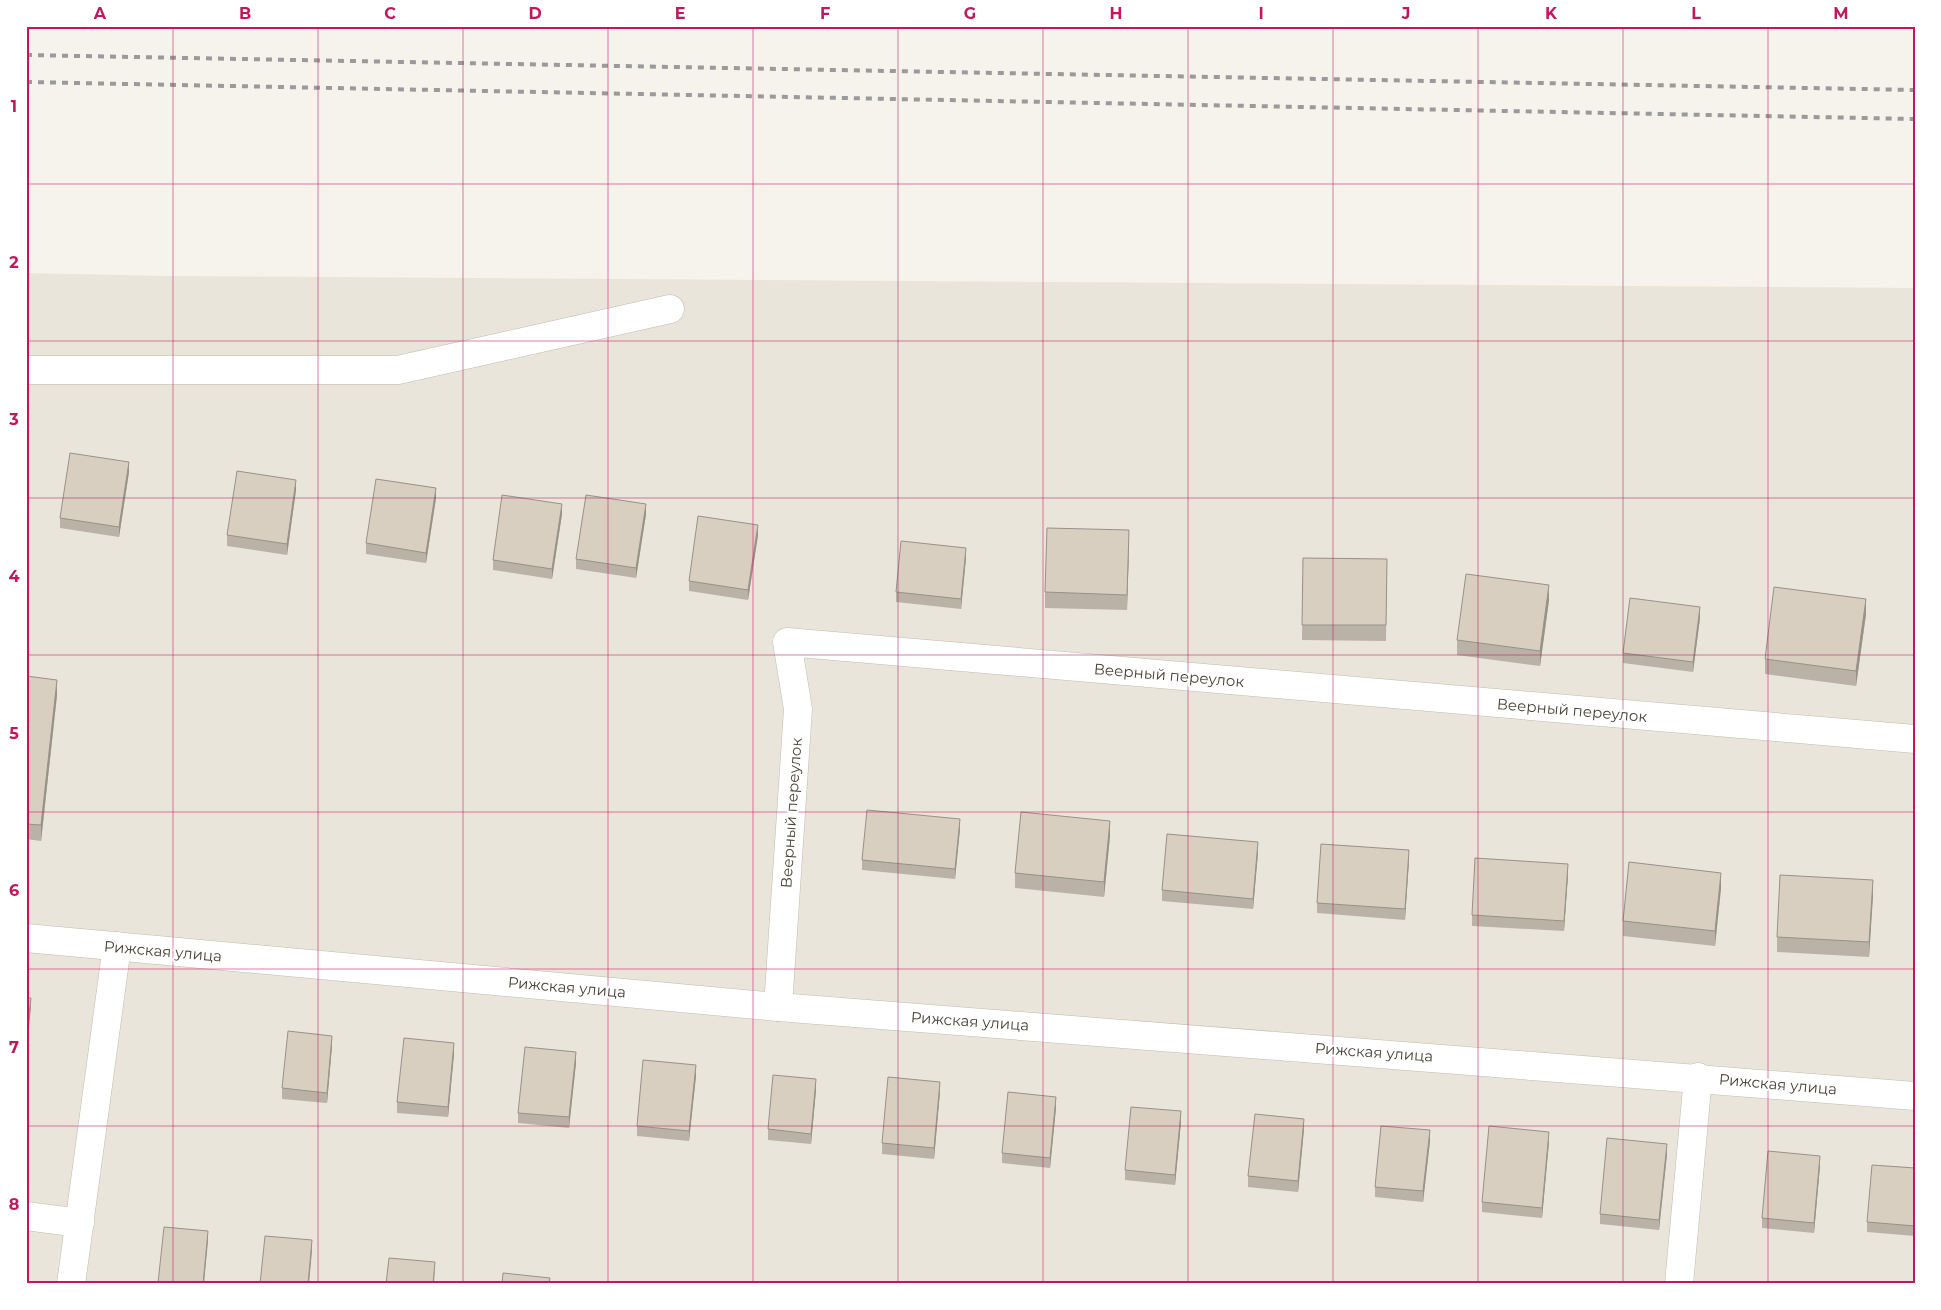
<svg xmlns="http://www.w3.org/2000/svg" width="1941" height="1310" viewBox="0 0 1941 1310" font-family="Montserrat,sans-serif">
<rect width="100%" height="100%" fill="#f6f3ec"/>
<!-- residential -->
<path fill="#eae5da" d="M 26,273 L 166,276 L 1915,288 L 1915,1284 L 26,1284 Z"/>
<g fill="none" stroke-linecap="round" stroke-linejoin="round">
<!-- minor casing -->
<g stroke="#c2bbae" stroke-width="29">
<g id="minor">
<path d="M 26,370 L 398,370 L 670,309"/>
<path d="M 26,938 L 778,1007 L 1915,1096"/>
<path d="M 778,1007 L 798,709 L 787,642 L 1915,739"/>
<path d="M 26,1216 L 80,1223"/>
<path d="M 71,1284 L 117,946"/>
<path d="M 1679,1284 L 1698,1077"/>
</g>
</g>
<!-- minor -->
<use href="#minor" stroke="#fff" stroke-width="28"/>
<!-- rail -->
<g stroke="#9a9a9a" stroke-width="4" stroke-dasharray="6 6" stroke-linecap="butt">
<path d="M 26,55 L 1915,90"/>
<path d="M 26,82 L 1915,119"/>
</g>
</g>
<!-- wall -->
<g fill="#bab2a6">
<path d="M 1398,26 L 1429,26 L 1428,29 Z"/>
<path d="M 129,472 L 119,537 L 60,528 L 60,518 Z"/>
<path d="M 296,490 L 287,555 L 227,546 L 227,535 Z"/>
<path d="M 436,498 L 426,563 L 366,554 L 366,543 Z"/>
<path d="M 562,514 L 552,579 L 493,570 L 493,560 Z"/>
<path d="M 646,514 L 636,578 L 576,569 L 576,559 Z"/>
<path d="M 758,535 L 748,600 L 689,591 L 689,581 Z"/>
<path d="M 1129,545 L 1127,610 L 1045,608 L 1045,592 Z"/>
<path d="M 966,558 L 961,609 L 896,602 L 896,592 Z"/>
<path d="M 1303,558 L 1387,559 L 1386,641 L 1302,640 Z"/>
<path d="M 1549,600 L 1540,666 L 1457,655 L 1457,640 Z"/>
<path d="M 1866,614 L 1856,686 L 1765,674 L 1765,659 Z"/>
<path d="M 1700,618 L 1693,672 L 1623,663 L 1623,653 Z"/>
<path d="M 26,676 L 57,695 L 41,841 L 26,839 Z"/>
<path d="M 960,829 L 955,879 L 862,870 L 862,860 Z"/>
<path d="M 1110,836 L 1104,897 L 1015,888 L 1015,873 Z"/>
<path d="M 1258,853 L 1253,909 L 1162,901 L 1162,890 Z"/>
<path d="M 1409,860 L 1405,920 L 1317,913 L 1317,903 Z"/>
<path d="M 1568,875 L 1564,931 L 1472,926 L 1472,915 Z"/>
<path d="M 1721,888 L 1715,946 L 1623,936 L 1623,921 Z"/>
<path d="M 1873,895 L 1869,957 L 1777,952 L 1777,937 Z"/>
<path d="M 332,1046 L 327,1103 L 282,1099 L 282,1088 Z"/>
<path d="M 454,1054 L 448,1117 L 397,1113 L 397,1102 Z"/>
<path d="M 576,1063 L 569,1128 L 518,1123 L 518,1113 Z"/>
<path d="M 696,1076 L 689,1141 L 637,1136 L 637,1126 Z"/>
<path d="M 816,1090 L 811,1144 L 768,1140 L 768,1129 Z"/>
<path d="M 940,1092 L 934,1159 L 882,1154 L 882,1143 Z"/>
<path d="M 1056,1108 L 1050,1168 L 1002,1163 L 1002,1153 Z"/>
<path d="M 1181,1122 L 1175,1185 L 1125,1180 L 1125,1170 Z"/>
<path d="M 1304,1129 L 1298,1192 L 1248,1187 L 1248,1176 Z"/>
<path d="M 1430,1141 L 1423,1202 L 1375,1197 L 1375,1187 Z"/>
<path d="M 1549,1142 L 1542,1218 L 1482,1212 L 1482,1202 Z"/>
<path d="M 1667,1154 L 1659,1230 L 1600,1224 L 1600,1214 Z"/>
<path d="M 1820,1166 L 1814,1233 L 1762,1228 L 1762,1218 Z"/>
<path d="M 1915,1168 L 1915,1236 L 1867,1232 L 1867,1222 Z"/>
</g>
<!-- shaded-wall -->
<g fill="#979187">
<path d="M 129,462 L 129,472 L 119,537 L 119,527 Z"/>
<path d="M 296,480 L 296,490 L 287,555 L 287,544 Z"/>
<path d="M 436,488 L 436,498 L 426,563 L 426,553 Z"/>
<path d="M 562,504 L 562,514 L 552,579 L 552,569 Z"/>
<path d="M 646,504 L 646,514 L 636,578 L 636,568 Z"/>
<path d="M 758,525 L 758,535 L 748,600 L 748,590 Z"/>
<path d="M 1129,530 L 1129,545 L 1127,610 L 1127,595 Z"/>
<path d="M 966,548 L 966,558 L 961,609 L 961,599 Z"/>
<path d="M 1549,585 L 1549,600 L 1540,666 L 1540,651 Z"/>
<path d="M 1866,599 L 1866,614 L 1856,686 L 1856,671 Z"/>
<path d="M 1700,607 L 1700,618 L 1693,672 L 1693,662 Z"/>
<path d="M 57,680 L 57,695 L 41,841 L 41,825 Z"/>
<path d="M 960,819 L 960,829 L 955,879 L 955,869 Z"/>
<path d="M 1110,821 L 1110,836 L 1104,897 L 1104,882 Z"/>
<path d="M 1258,842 L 1258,853 L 1253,909 L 1253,899 Z"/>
<path d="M 1409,850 L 1409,860 L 1405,920 L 1405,909 Z"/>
<path d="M 1568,864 L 1568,875 L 1564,931 L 1564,921 Z"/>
<path d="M 1721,873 L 1721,888 L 1715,946 L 1715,931 Z"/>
<path d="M 1873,880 L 1873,895 L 1869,957 L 1869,942 Z"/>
<path d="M 31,998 L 31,1008 L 26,1053 L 26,1042 Z"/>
<path d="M 332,1036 L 332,1046 L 327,1103 L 327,1093 Z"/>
<path d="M 454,1043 L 454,1054 L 448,1117 L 448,1107 Z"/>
<path d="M 576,1052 L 576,1063 L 569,1128 L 569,1117 Z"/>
<path d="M 696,1065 L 696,1076 L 689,1141 L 689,1131 Z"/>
<path d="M 816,1079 L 816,1090 L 811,1144 L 811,1134 Z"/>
<path d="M 940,1082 L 940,1092 L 934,1159 L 934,1148 Z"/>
<path d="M 1056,1097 L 1056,1108 L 1050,1168 L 1050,1158 Z"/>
<path d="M 1181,1111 L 1181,1122 L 1175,1185 L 1175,1175 Z"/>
<path d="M 1304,1119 L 1304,1129 L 1298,1192 L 1298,1181 Z"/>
<path d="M 1430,1130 L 1430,1141 L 1423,1202 L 1423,1191 Z"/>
<path d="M 1549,1132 L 1549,1142 L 1542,1218 L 1542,1208 Z"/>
<path d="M 1667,1144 L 1667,1154 L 1659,1230 L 1659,1220 Z"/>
<path d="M 1820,1156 L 1820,1166 L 1814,1233 L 1814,1223 Z"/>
<path d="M 208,1231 L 208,1241 L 204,1284 L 203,1284 Z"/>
<path d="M 312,1240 L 312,1251 L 309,1284 L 308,1284 Z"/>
<path d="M 435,1262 L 434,1284 L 433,1284 Z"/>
</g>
<!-- building -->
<g fill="#d8cfc1" stroke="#979187">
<path d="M 70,453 L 129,462 L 119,527 L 60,518 Z"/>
<path d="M 237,471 L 296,480 L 287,544 L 227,535 Z"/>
<path d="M 376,479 L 436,488 L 426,553 L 366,543 Z"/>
<path d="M 502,495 L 562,504 L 552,569 L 493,560 Z"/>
<path d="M 586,495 L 646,504 L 636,568 L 576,559 Z"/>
<path d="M 698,516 L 758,525 L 748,590 L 689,581 Z"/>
<path d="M 1047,528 L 1129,530 L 1127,595 L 1045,592 Z"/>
<path d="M 901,541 L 966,548 L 961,599 L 896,592 Z"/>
<path d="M 1303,558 L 1387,559 L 1386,625 L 1302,625 Z"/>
<path d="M 1466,574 L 1549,585 L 1540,651 L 1457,640 Z"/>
<path d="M 1774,587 L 1866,599 L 1856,671 L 1765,659 Z"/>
<path d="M 1630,598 L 1700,607 L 1693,662 L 1623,653 Z"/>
<path d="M 26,676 L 57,680 L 41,825 L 26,824 Z"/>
<path d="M 867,810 L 960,819 L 955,869 L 862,860 Z"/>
<path d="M 1021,812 L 1110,821 L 1104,882 L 1015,873 Z"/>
<path d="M 1167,834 L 1258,842 L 1253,899 L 1162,890 Z"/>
<path d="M 1321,844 L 1409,850 L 1405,909 L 1317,903 Z"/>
<path d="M 1475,858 L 1568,864 L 1564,921 L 1472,915 Z"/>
<path d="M 1629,862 L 1721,873 L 1715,931 L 1623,921 Z"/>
<path d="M 1780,875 L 1873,880 L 1869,942 L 1777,937 Z"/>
<path d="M 26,998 L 31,998 L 26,1042 Z"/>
<path d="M 288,1031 L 332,1036 L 327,1093 L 282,1088 Z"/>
<path d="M 404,1038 L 454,1043 L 448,1107 L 397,1102 Z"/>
<path d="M 525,1047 L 576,1052 L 569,1117 L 518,1113 Z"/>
<path d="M 643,1060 L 696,1065 L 689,1131 L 637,1126 Z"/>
<path d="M 773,1075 L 816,1079 L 811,1134 L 768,1129 Z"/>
<path d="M 888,1077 L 940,1082 L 934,1148 L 882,1143 Z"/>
<path d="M 1008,1092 L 1056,1097 L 1050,1158 L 1002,1153 Z"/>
<path d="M 1131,1107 L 1181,1111 L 1175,1175 L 1125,1170 Z"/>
<path d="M 1255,1114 L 1304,1119 L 1298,1181 L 1248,1176 Z"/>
<path d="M 1381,1126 L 1430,1130 L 1423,1191 L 1375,1187 Z"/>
<path d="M 1489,1126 L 1549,1132 L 1542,1208 L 1482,1202 Z"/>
<path d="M 1607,1138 L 1667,1144 L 1659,1220 L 1600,1214 Z"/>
<path d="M 1768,1151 L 1820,1156 L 1814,1223 L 1762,1218 Z"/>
<path d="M 1872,1165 L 1915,1168 L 1915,1226 L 1867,1222 Z"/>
<path d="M 164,1227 L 208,1231 L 203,1284 L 171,1284 L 158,1283 Z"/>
<path d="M 265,1236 L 312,1240 L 308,1284 L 260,1284 Z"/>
<path d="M 389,1258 L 435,1262 L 433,1284 L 386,1284 Z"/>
<path d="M 503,1273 L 550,1278 L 549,1284 L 502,1284 Z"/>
</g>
<!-- grid -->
<path fill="none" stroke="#c2185b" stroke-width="1" stroke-opacity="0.55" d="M 173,26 L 173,1284M 318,26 L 318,1284M 463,26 L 463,1284M 608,26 L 608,1284M 753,26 L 753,1284M 898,26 L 898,1284M 1043,26 L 1043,1284M 1188,26 L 1188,1284M 1333,26 L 1333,1284M 1478,26 L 1478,1284M 1623,26 L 1623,1284M 1768,26 L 1768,1284M 26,184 L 1915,184M 26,341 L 1915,341M 26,498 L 1915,498M 26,655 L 1915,655M 26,812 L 1915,812M 26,969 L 1915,969M 26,1126 L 1915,1126"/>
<g text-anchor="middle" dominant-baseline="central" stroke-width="4.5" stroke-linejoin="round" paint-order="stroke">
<!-- street labels -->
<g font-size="15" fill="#4b4439" stroke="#fff">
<text transform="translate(1169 675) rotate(5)">Веерный переулок</text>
<text transform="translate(1572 710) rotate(5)">Веерный переулок</text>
<text transform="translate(791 813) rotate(-86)">Веерный переулок</text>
<text transform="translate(163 951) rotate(5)">Рижская улица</text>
<text transform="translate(567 987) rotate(5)">Рижская улица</text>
<text transform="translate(970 1021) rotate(4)">Рижская улица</text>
<text transform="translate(1374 1052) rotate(4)">Рижская улица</text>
<text transform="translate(1778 1084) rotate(5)">Рижская улица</text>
</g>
</g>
<!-- border -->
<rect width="1941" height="1310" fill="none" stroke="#ffffff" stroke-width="55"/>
<rect x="28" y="28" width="1886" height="1254" fill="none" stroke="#c2185b" stroke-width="2"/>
<g font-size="16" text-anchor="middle" font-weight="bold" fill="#c2185b">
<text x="100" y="19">A</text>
<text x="245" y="19">B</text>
<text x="390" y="19">C</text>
<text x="535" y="19">D</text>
<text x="680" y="19">E</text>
<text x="825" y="19">F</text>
<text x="970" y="19">G</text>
<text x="1116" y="19">H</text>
<text x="1261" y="19">I</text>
<text x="1406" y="19">J</text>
<text x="1551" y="19">K</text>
<text x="1696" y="19">L</text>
<text x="1841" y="19">M</text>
<text x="14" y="112">1</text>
<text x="14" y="268">2</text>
<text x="14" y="425">3</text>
<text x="14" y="582">4</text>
<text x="14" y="739">5</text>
<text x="14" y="896">6</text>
<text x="14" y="1053">7</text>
<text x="14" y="1210">8</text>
</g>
</svg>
